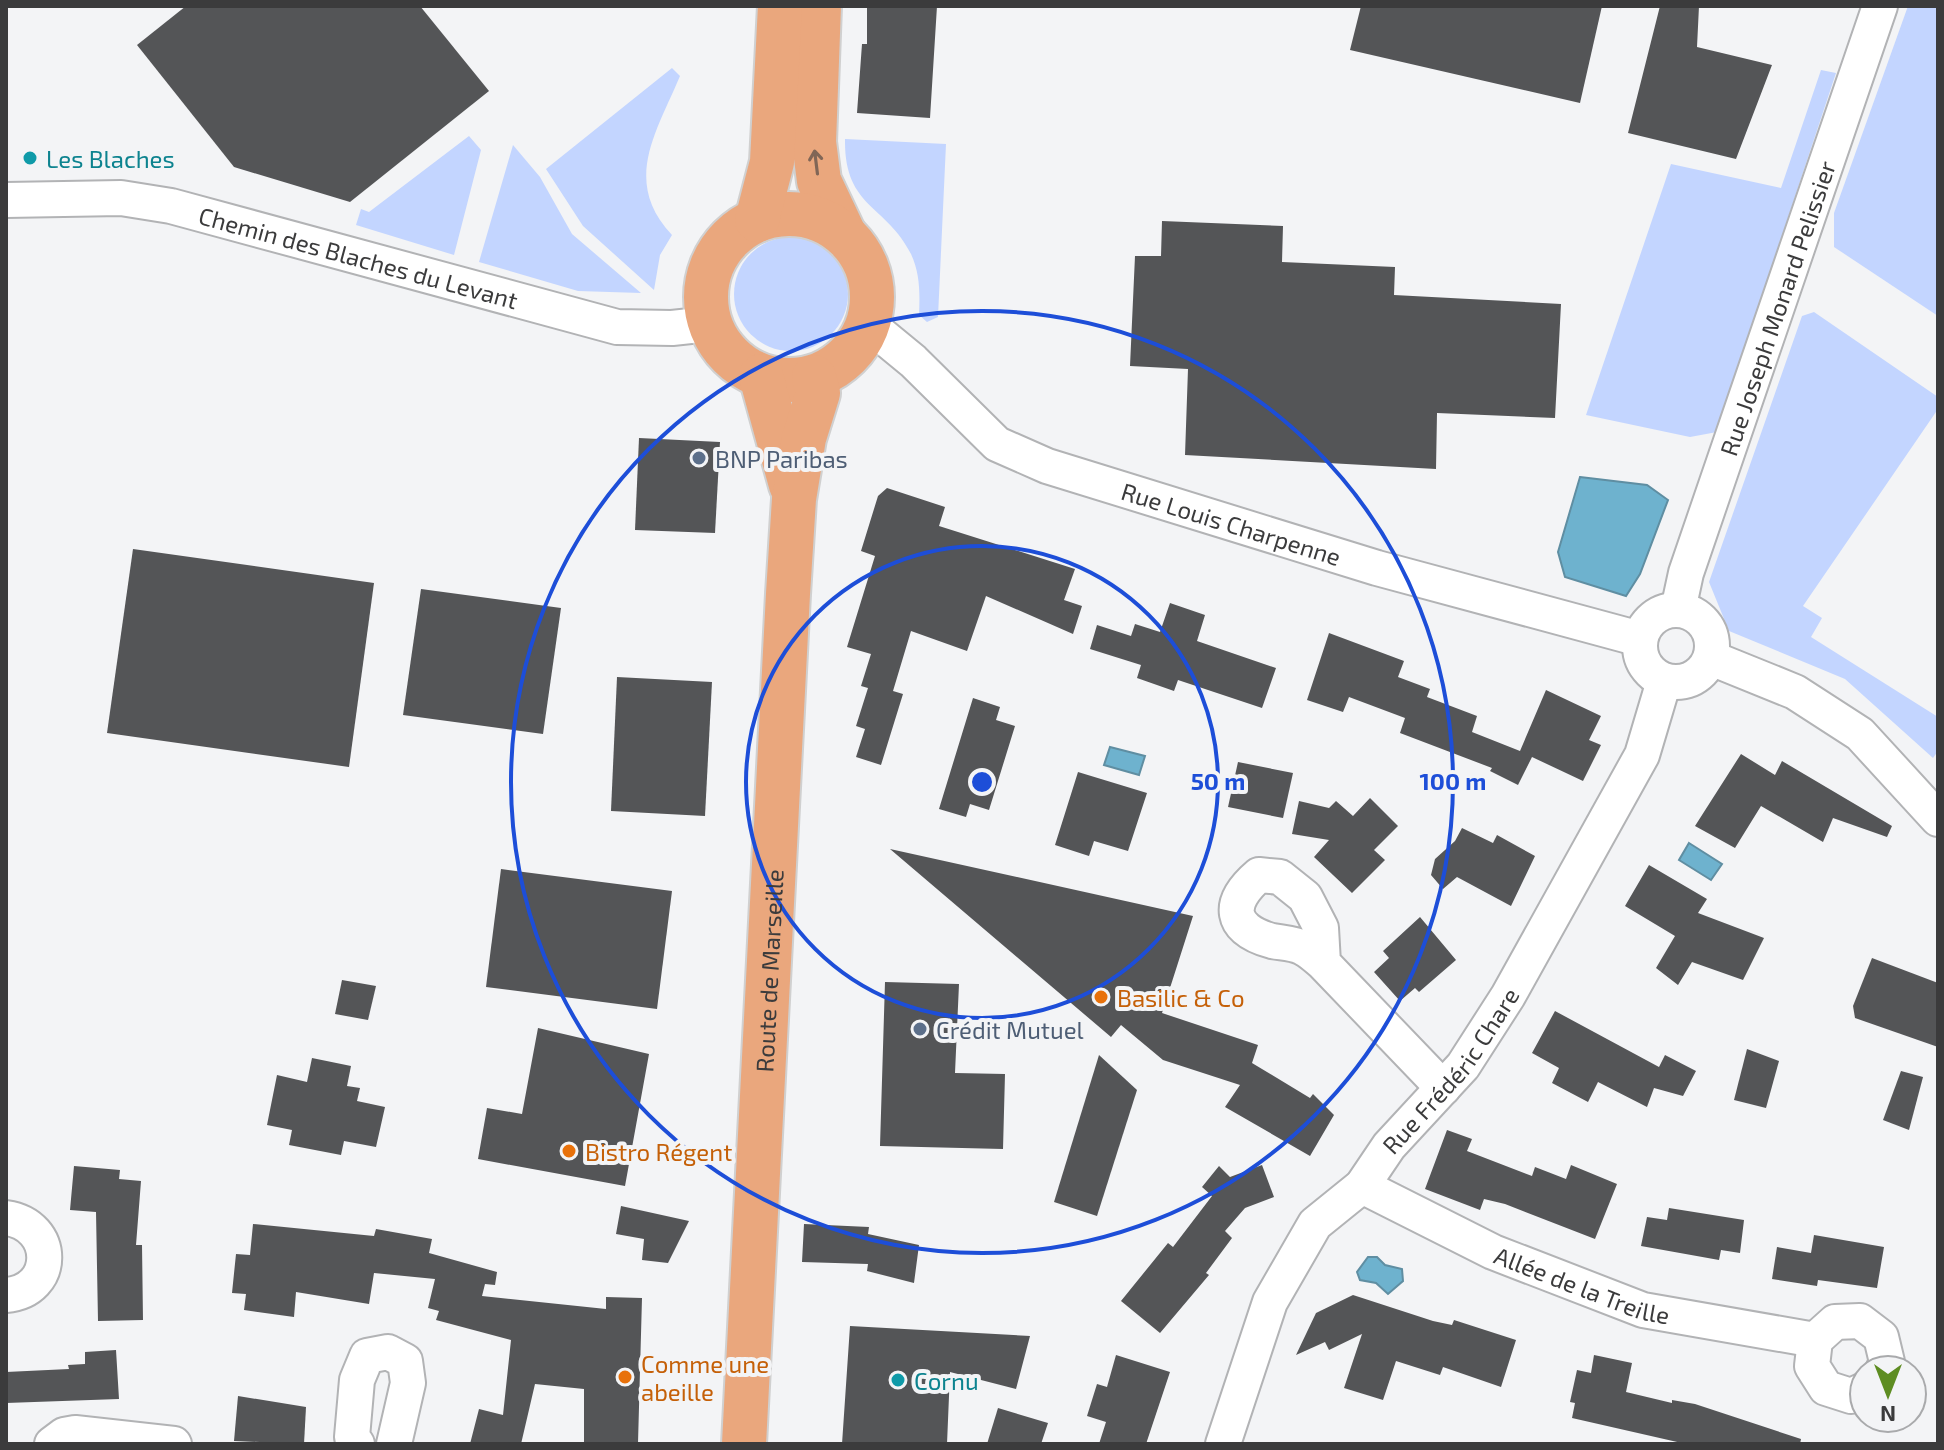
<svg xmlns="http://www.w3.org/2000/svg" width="1944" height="1450" viewBox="0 0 1944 1450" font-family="'Exo 2',sans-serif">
<rect width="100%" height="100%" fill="#f3f4f6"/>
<!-- green -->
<g fill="#c3d5ff">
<path d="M 1908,6 L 1938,6 L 1938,316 L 1834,247 L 1834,213 Z"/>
<path d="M 672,68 L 680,76 C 656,133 622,182 672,235 L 660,255 L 654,290 L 583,226 L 546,169 Z"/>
<path d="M 1821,70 L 1836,73 L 1717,432 L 1690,437 L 1586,415 L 1671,164 L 1781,188 Z"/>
<path d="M 469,136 L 481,150 L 454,255 L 356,225 L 361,209 L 369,212 Z"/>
<path d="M 845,139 L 946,144 L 938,317 L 927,322 L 919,315 C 920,294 920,273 911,254 C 886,204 844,208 845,139 Z"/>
<path d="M 513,145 L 540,177 L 572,234 L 641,293 L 578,291 L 479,262 Z"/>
<circle cx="791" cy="294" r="57"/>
<path d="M 1814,312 L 1938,397 L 1938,409 L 1803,606 L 1822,618 L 1811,637 L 1938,717 L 1938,751 L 1933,758 L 1845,679 L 1729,631 L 1709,582 L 1802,316 Z"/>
</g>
<!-- water -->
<g fill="#6eb2ce" stroke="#5f8ea2" stroke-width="2">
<path d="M 1580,477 L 1647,485 L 1668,500 L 1640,574 L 1626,596 L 1565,577 L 1558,552 Z"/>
<path d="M 1110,747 L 1145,756 L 1139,775 L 1104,765 Z"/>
<path d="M 1689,843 L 1722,864 L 1711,880 L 1679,860 Z"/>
<path d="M 1368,1257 L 1377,1257 L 1385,1265 L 1402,1269 L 1403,1281 L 1388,1294 L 1376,1283 L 1360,1280 L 1357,1272 Z"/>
</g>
<!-- building -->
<g fill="#545557">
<path d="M 186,6 L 420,6 L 489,91 L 350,202 L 234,167 L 137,45 Z"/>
<path d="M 867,6 L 937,6 L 930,118 L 857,113 L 862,44 L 867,44 Z"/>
<path d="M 1361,6 L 1602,6 L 1580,103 L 1350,50 Z"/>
<path d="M 1660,6 L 1699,6 L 1697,47 L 1772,65 L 1736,159 L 1628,133 Z"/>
<path d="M 1162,221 L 1283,226 L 1282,262 L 1395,267 L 1394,295 L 1561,304 L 1555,418 L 1437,413 L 1436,469 L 1185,455 L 1188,369 L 1130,366 L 1135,256 L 1161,256 Z"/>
<path d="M 639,438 L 720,442 L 715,533 L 635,530 Z"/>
<path d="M 887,488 L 945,507 L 939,526 L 1075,569 L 1064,600 L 1082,606 L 1073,634 L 986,596 L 967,651 L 911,631 L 893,691 L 903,694 L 881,765 L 856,757 L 865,729 L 856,726 L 868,688 L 861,686 L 871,654 L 847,647 L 875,556 L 861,551 L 878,496 Z"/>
<path d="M 133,549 L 374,583 L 349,767 L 107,733 Z"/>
<path d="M 421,589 L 561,608 L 543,734 L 403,715 Z"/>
<path d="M 1170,603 L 1205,615 L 1197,641 L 1276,668 L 1262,708 L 1178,680 L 1174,691 L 1137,678 L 1141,665 L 1090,649 L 1097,625 L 1131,636 L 1135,624 L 1160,632 Z"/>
<path d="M 1329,633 L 1404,661 L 1398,677 L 1430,689 L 1427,697 L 1477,716 L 1472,732 L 1520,751 L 1546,690 L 1601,716 L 1589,740 L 1601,745 L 1583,781 L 1532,757 L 1518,785 L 1490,771 L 1492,768 L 1400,733 L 1405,718 L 1349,697 L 1343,712 L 1307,700 Z"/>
<path d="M 617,677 L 712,682 L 705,816 L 611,811 Z"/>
<path d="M 973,698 L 1000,707 L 996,720 L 1015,726 L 989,810 L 970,804 L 966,817 L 939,809 Z"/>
<path d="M 1741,754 L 1775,775 L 1782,761 L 1892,826 L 1887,837 L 1833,818 L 1823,842 L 1761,806 L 1735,848 L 1695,826 Z"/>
<path d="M 1238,762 L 1293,773 L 1283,818 L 1228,807 Z"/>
<path d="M 1078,772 L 1147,793 L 1128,851 L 1094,841 L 1089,856 L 1055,845 Z"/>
<path d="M 1370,798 L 1398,826 L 1374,850 L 1385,860 L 1352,893 L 1314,857 L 1329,840 L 1292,834 L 1299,801 L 1329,808 L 1336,801 L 1353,816 Z"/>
<path d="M 1462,828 L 1493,843 L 1497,835 L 1535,856 L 1511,906 L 1457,877 L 1443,889 L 1431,875 L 1435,859 L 1455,841 Z"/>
<path d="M 890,849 L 1193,916 L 1162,1013 L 1258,1045 L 1252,1063 L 1310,1098 L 1313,1094 L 1334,1115 L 1310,1156 L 1225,1107 L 1240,1085 L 1163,1060 L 1121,1025 L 1111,1037 Z"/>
<path d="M 1649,865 L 1707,899 L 1698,913 L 1764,938 L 1743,980 L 1692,962 L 1678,985 L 1656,968 L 1675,936 L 1625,906 Z"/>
<path d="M 501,869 L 672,891 L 657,1009 L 486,987 Z"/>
<path d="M 1420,917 L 1456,960 L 1419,992 L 1415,988 L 1400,1001 L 1374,972 L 1389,958 L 1383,951 Z"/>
<path d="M 1872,958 L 1938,983 L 1938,1047 L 1855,1018 L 1853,1006 Z"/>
<path d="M 342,980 L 376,986 L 368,1020 L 335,1014 Z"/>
<path d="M 885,982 L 959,984 L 955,1073 L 1005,1074 L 1003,1149 L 880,1146 Z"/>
<path d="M 1555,1011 L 1659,1067 L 1665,1055 L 1696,1071 L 1683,1096 L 1654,1088 L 1647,1107 L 1598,1082 L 1588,1102 L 1552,1083 L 1559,1068 L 1532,1053 Z"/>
<path d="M 538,1028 L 649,1054 L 625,1186 L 478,1159 L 487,1108 L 522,1114 Z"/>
<path d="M 1747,1049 L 1779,1061 L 1766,1108 L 1734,1100 Z"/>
<path d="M 1099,1055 L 1137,1090 L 1097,1216 L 1054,1202 Z"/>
<path d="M 312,1058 L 351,1066 L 347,1086 L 360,1088 L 357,1101 L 385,1107 L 376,1147 L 344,1141 L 341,1155 L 289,1145 L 292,1130 L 267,1125 L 277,1075 L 307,1082 Z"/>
<path d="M 1901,1071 L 1923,1077 L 1909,1130 L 1883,1120 Z"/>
<path d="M 1447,1130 L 1472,1139 L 1467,1151 L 1532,1176 L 1535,1167 L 1566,1179 L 1571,1165 L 1617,1184 L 1595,1239 L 1505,1204 L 1484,1199 L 1480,1210 L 1425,1189 Z"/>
<path d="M 1262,1165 L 1274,1197 L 1245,1208 L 1225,1231 L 1232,1238 L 1206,1273 L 1209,1275 L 1160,1333 L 1121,1301 L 1168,1243 L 1173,1247 L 1212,1196 L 1202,1187 L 1219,1166 L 1230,1177 Z"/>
<path d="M 74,1166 L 120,1170 L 119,1179 L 141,1181 L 136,1245 L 142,1245 L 143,1320 L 98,1321 L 96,1212 L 70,1210 Z"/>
<path d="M 621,1206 L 689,1221 L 668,1263 L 642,1260 L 644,1239 L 616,1234 Z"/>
<path d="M 1669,1208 L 1744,1220 L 1740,1253 L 1721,1250 L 1719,1260 L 1641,1246 L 1647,1217 L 1667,1220 Z"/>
<path d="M 253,1224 L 374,1236 L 376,1229 L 432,1239 L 429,1253 L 497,1272 L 495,1285 L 485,1284 L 482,1296 L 606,1309 L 606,1297 L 642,1298 L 638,1443 L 584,1444 L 584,1389 L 535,1384 L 521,1444 L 470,1444 L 479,1409 L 503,1415 L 511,1340 L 436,1320 L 439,1311 L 428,1308 L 435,1279 L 374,1273 L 369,1304 L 296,1292 L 294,1317 L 244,1310 L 246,1294 L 232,1293 L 236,1254 L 250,1255 Z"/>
<path d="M 804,1224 L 869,1227 L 868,1234 L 919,1245 L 914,1283 L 867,1271 L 868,1264 L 802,1262 Z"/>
<path d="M 1814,1235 L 1884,1247 L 1877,1288 L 1818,1280 L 1817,1286 L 1772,1279 L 1777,1247 L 1811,1253 Z"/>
<path d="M 1353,1295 L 1433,1321 L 1452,1325 L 1454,1320 L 1516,1340 L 1501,1387 L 1443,1367 L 1440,1375 L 1396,1361 L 1383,1400 L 1344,1388 L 1362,1334 L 1329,1350 L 1325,1342 L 1296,1355 L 1316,1313 Z"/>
<path d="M 850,1326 L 1030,1336 L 1016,1389 L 950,1372 L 947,1444 L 842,1444 Z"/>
<path d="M 116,1350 L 119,1399 L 6,1403 L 6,1372 L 69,1369 L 68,1365 L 85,1364 L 85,1352 Z"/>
<path d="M 1116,1355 L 1170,1372 L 1146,1444 L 1099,1444 L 1106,1422 L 1087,1416 L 1097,1384 L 1107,1387 Z"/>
<path d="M 1594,1355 L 1632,1363 L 1626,1392 L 1672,1403 L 1672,1400 L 1695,1404 L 1801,1439 L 1800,1444 L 1686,1444 L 1572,1418 L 1575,1403 L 1570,1402 L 1577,1370 L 1591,1373 Z"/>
<path d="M 238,1396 L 306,1407 L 304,1444 L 234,1441 Z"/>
<path d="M 998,1408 L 1048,1423 L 1041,1444 L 987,1444 Z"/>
</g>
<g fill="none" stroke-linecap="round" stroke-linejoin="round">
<!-- minor casing -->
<g stroke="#b2b3b5" stroke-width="38">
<g id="minor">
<path id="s1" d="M 6,200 L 121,198 L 171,206 L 617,327 L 672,328 L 709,324"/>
<path id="s2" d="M 868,324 L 913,361 L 997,444 L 1047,466 L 1377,568 L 1640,639"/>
<circle cx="1676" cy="646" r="36"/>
<path id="s3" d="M 1678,610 L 1686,573 L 1880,6"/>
<path d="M 1711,658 L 1795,692 L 1860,734 L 1938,819"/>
<path d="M 1323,963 C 1317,958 1310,951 1303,948 C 1294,943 1282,943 1272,941 C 1229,929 1226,903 1259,875 L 1280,877 L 1305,897 L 1321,928 L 1323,963 L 1443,1088"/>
<path id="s4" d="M 1362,1186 L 1493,1252 L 1643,1310 L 1815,1340"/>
<path d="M 6,1218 C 57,1225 57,1291 6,1295"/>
<path d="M 1864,1390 L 1851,1396 L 1826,1388 L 1812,1366 L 1815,1340 L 1835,1322 L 1860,1321 L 1881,1337 L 1887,1362 L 1883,1370"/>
<path d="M 52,1444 L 64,1435 L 75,1433 L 174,1444"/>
<path d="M 357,1444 L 352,1437 L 357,1380 L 367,1356 L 388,1352 L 405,1361 L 408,1383 L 394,1444"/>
<path id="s5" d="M 1223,1444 L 1270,1302 L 1315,1224 L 1362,1186 L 1389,1146 L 1463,1066 L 1508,996 L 1642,755 L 1664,681"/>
</g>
</g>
<!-- major casing -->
<g stroke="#d0d0d0" stroke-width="48">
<g id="major">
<path d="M 819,6 L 814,142 L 819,181 L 844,234"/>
<circle cx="789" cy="297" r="83"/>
<path d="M 757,220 L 772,162 L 780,6"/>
<path d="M 761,376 L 791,485"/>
<path id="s6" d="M 744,1444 L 788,594 L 794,499 L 804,438 L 818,393 L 814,377"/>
</g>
</g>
<!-- minor -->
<use href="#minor" stroke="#fff" stroke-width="34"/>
<!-- major -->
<use href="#major" stroke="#eaa77d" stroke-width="44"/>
</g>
<!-- one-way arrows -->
<defs><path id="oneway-shaft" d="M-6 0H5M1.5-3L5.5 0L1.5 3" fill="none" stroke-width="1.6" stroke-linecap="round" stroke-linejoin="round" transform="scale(2)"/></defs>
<use stroke="#816656" href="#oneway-shaft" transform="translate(816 162) rotate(-97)"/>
<!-- distance rings -->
<g fill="none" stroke="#1d4ed8" stroke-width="4">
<circle cx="982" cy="782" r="236"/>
<circle cx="982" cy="782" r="471"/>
</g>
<!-- markers -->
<g fill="#0f9aa8" stroke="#f3f4f6" stroke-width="3">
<circle cx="30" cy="158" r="8"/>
<circle cx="898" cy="1380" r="8"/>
</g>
<g fill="#5c6f8a" stroke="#f3f4f6" stroke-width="3">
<circle cx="699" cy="458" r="8"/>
<circle cx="920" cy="1029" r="8"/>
</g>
<g fill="#e8710a" stroke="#f3f4f6" stroke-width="3">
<circle cx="1101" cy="997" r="8"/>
<circle cx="569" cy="1151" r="8"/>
<circle cx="625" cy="1377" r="8"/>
</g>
<g text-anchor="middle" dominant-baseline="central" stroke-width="8" stroke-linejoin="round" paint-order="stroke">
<!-- culture labels -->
<g font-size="24" fill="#0d838f" stroke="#f3f4f6" text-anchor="start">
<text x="46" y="158">Les Blaches</text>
<text x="914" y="1380">Cornu</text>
</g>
<!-- street labels -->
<g font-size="24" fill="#3b3b3c" stroke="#f3f4f6">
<text stroke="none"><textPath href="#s1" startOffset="360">Chemin des Blaches du Levant</textPath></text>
<text stroke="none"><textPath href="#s3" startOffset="318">Rue Joseph Monard Pelissier</textPath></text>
<text stroke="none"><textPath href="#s2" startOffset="424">Rue Louis Charpenne</textPath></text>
<text stroke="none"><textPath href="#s6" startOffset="474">Route de Marseille</textPath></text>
<text stroke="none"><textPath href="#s5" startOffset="446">Rue Frédéric Chare</textPath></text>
<text stroke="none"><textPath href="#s4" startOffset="242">Allée de la Treille</textPath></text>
</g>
<!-- service labels -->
<g font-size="24" fill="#4e5e75" stroke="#f3f4f6" text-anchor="start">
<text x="715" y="458">BNP Paribas</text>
<text x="936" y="1029">Crédit Mutuel</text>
</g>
<!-- food labels -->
<g font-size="24" fill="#c56008" stroke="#f3f4f6" text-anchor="start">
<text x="1117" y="997">Basilic &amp; Co</text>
<text x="585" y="1151">Bistro Régent</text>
<text x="641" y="1363">Comme une<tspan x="641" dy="28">abeille</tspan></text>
</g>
</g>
<circle cx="982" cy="782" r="12" fill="#1d4ed8" stroke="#f3f4f6" stroke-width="4"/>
<g font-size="24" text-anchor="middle" font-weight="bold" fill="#1d4ed8" stroke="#f3f4f6" stroke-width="8" stroke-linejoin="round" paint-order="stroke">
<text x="1218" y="790">50 m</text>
<text x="1453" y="790">100 m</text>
</g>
<!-- border -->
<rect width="1944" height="1450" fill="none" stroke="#3b3b3c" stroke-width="16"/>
<!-- north arrow -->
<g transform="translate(1888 1394) rotate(180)"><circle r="38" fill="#f3f4f6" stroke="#a9aaac" stroke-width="2"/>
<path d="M0-6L14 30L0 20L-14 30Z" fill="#5e8d22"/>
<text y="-12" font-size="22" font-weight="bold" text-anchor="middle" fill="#3b3b3c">N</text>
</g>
</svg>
